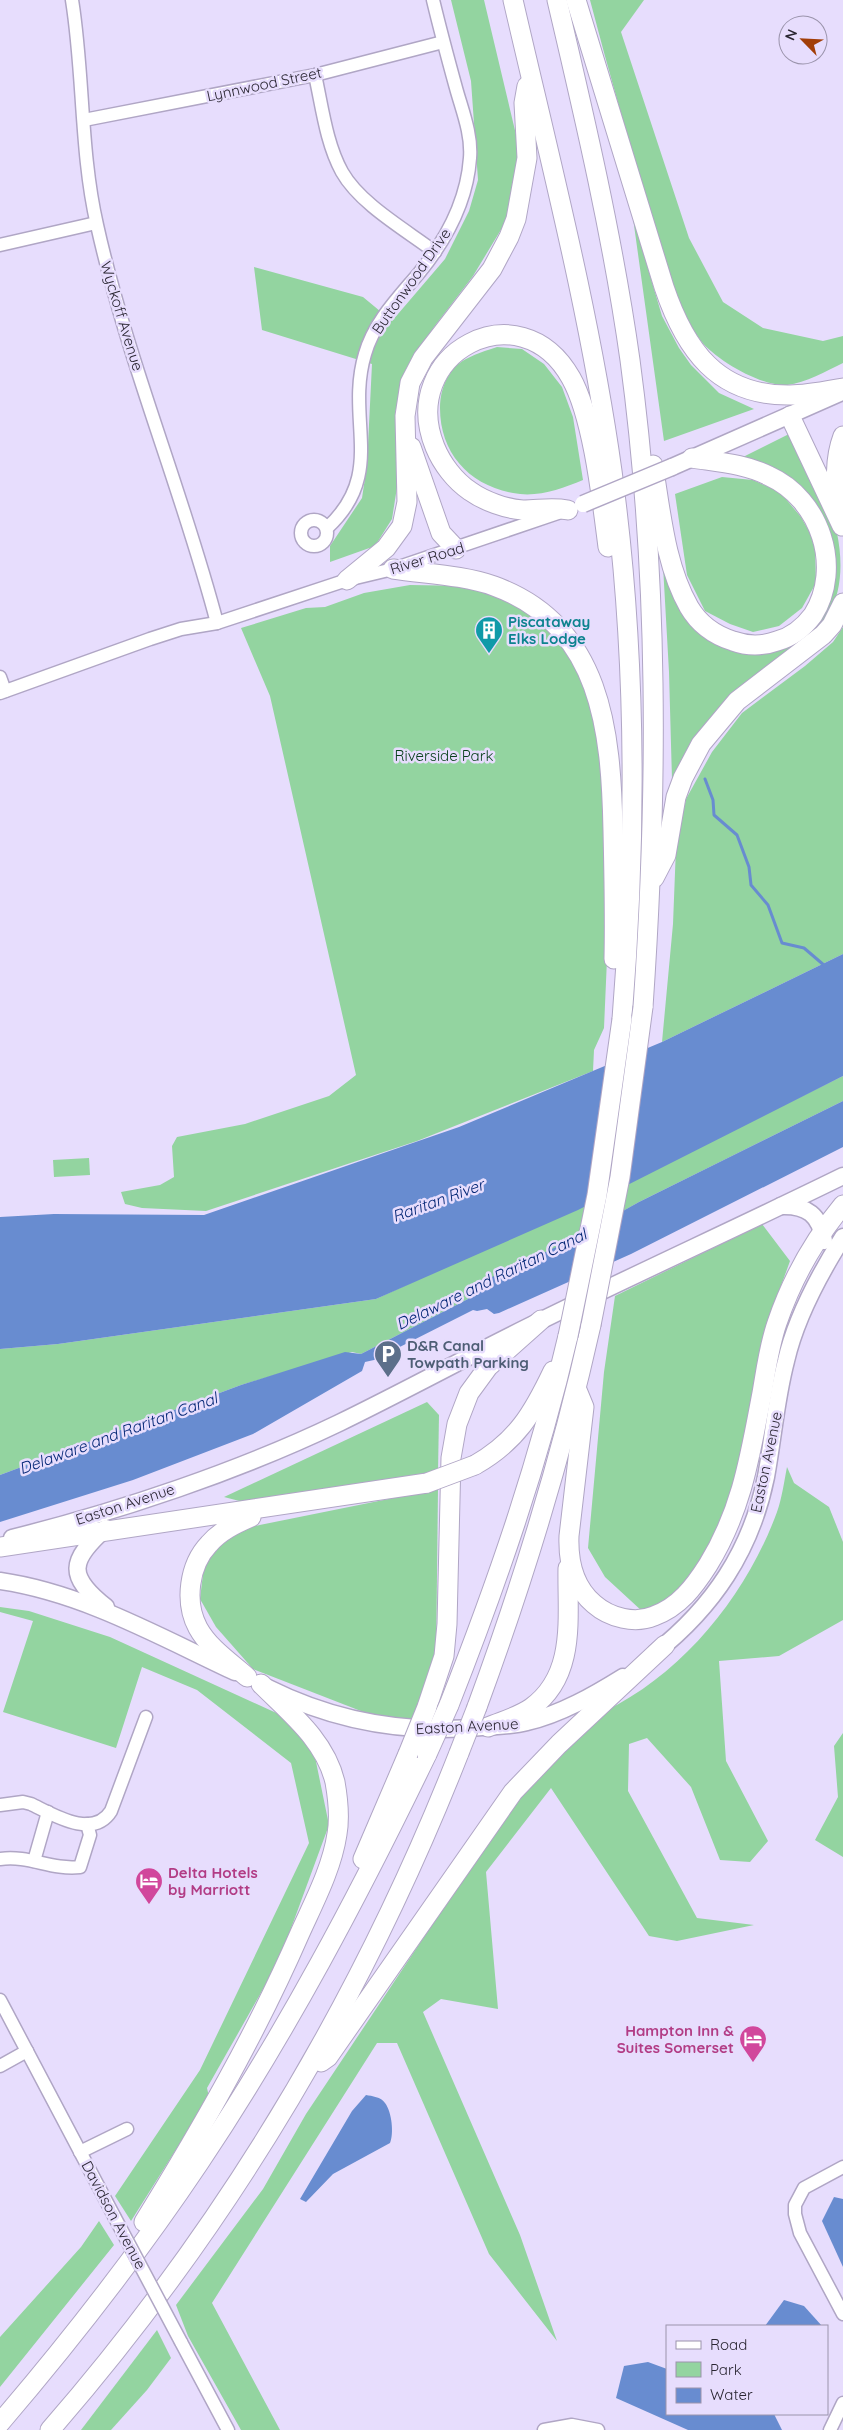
<svg xmlns="http://www.w3.org/2000/svg" width="843" height="2430" viewBox="0 0 843 2430" font-family="Quicksand,sans-serif">
<rect width="100%" height="100%" fill="#e7ddfd"/>
<!-- green -->
<g fill="#93d4a0">
<path d="M 451,0 L 484,0 L 518,143 L 516,180 L 505,223 L 473,276 L 434,327 L 406,369 L 395,413 L 398,481 L 392,519 L 375,546 L 330,562 L 330,546 L 362,498 L 367,465 L 372,364 L 262,330 L 254,267 L 363,297 L 392,321 L 445,259 L 469,211 L 478,180 L 471,81 Z"/>
<path d="M 590,0 L 644,0 L 621,32 L 689,238 L 723,302 L 763,328 L 823,341 L 843,336 L 843,363 C 826,371 806,383 787,385 C 762,387 716,360 701,341 C 675,307 665,259 652,218 C 630,146 609,73 590,0 Z"/>
<path d="M 633,218 L 662,316 L 679,348 L 691,365 L 719,393 L 754,409 L 664,441 Z"/>
<path d="M 497,347 L 522,349 L 544,364 L 562,387 L 573,417 L 583,480 C 561,489 537,498 513,493 C 469,485 440,453 440,408 C 440,396 443,383 451,372 C 460,358 482,352 497,347 Z"/>
<path d="M 789,434 L 837,533 C 843,563 842,590 828,618 L 672,780 L 669,672 L 662,548 L 713,640 L 805,633 L 830,534 L 743,457 Z"/>
<path d="M 722,477 L 753,480 L 780,492 L 801,517 L 815,542 L 816,583 L 802,608 L 779,626 L 753,632 L 730,624 L 705,611 L 687,575 L 675,494 Z"/>
<path d="M 410,585 L 471,586 L 525,609 L 561,643 L 576,663 L 598,726 L 605,800 L 607,959 L 604,1028 L 594,1050 L 593,1071 L 417,1141 L 206,1211 L 142,1208 L 125,1204 L 121,1192 L 160,1185 L 174,1177 L 172,1146 L 177,1137 L 245,1124 L 329,1096 L 356,1075 L 270,696 L 241,628 L 306,608 L 325,607 L 364,593 Z"/>
<path d="M 843,627 L 843,954 L 662,1042 L 673,924 L 676,847 L 686,799 L 712,752 L 742,713 L 805,666 L 833,642 Z"/>
<path d="M 843,1076 L 843,1101 L 639,1202 L 468,1299 L 361,1354 L 352,1352 L 241,1385 L 0,1475 L 0,1349 L 58,1344 L 376,1299 L 643,1175 Z"/>
<path d="M 89,1158 L 90,1175 L 54,1177 L 53,1160 Z"/>
<path d="M 762,1224 L 790,1261 L 773,1308 L 748,1415 L 752,1419 L 740,1476 L 708,1551 L 665,1611 L 643,1612 L 605,1577 L 588,1548 L 604,1372 L 615,1296 Z"/>
<path d="M 427,1402 L 439,1415 L 438,1472 L 251,1504 L 224,1497 Z"/>
<path d="M 787,1467 L 794,1483 L 829,1507 L 843,1542 L 843,1620 L 779,1656 L 719,1661 L 726,1761 L 768,1841 L 750,1862 L 720,1860 L 691,1787 L 647,1738 L 629,1744 L 628,1791 L 697,1918 L 754,1925 L 677,1941 L 649,1936 L 551,1788 L 486,1872 L 498,2009 L 441,1999 L 423,2012 L 520,2235 L 557,2341 L 489,2254 L 397,2043 L 377,2043 L 212,2303 L 280,2430 L 241,2430 L 188,2336 L 176,2305 L 263,2189 L 306,2114 L 510,1808 L 605,1711 C 684,1673 747,1594 777,1512 C 782,1498 784,1482 787,1467 Z"/>
<path d="M 438,1489 L 436,1660 L 412,1721 L 366,1713 L 253,1669 L 216,1627 L 200,1599 L 204,1566 L 230,1531 Z"/>
<path d="M 0,1607 L 29,1611 L 110,1637 L 283,1716 L 314,1752 L 329,1825 L 279,1961 L 207,2088 L 209,2097 L 131,2221 L 115,2196 L 200,2070 L 309,1843 L 291,1763 L 197,1690 L 142,1667 L 116,1748 L 3,1712 L 33,1621 L 0,1612 Z"/>
<path d="M 843,1733 L 843,1857 L 815,1840 L 838,1797 L 834,1746 Z"/>
<path d="M 99,2221 L 114,2245 L 0,2387 L 0,2337 L 81,2247 Z"/>
<path d="M 157,2330 L 171,2358 L 147,2390 L 111,2430 L 81,2430 Z"/>
</g>
<!-- water -->
<g fill="#688cd0">
<path d="M 843,954 L 843,1076 L 578,1210 L 376,1299 L 58,1344 L 0,1349 L 0,1217 L 54,1214 L 204,1215 L 459,1127 L 662,1042 Z"/>
<path d="M 843,1101 L 843,1147 L 631,1254 L 499,1313 L 494,1314 L 487,1309 L 477,1311 L 473,1310 L 374,1360 L 365,1362 L 362,1371 L 253,1434 L 133,1480 L 0,1522 L 0,1475 L 241,1385 L 345,1352 L 361,1354 L 468,1299 L 468,1293 L 492,1277 L 571,1240 L 639,1202 Z"/>
<path d="M 366,2095 C 372,2096 381,2097 385,2103 C 392,2112 394,2134 390,2143 L 333,2174 L 306,2202 L 300,2199 L 352,2111 Z"/>
<path d="M 834,2197 L 843,2199 L 843,2267 L 822,2221 Z"/>
<path d="M 784,2300 L 804,2306 L 822,2326 L 765,2326 Z"/>
<path d="M 648,2362 L 667,2369 L 667,2414 L 774,2414 L 782,2430 L 688,2430 L 616,2398 L 624,2366 Z"/>
</g>
<g fill="none" stroke-linecap="round" stroke-linejoin="round">
<!-- stream -->
<path stroke="#688cd0" stroke-width="3" d="M 705,779 L 713,800 L 714,815 L 737,835 L 749,867 L 751,885 L 768,905 L 782,943 L 804,948 L 825,966"/>
<!-- minor casing -->
<g stroke="#b0a6c5" stroke-width="15">
<g id="minor">
<path d="M 72,0 C 84,74 80,151 97,225 C 127,360 182,489 217,623"/>
<path d="M 315,75 C 322,106 326,143 342,172 C 360,204 406,230 435,252"/>
<path d="M 84,120 L 315,75 L 443,42"/>
<path d="M 0,245 L 96,223"/>
<circle cx="314" cy="533" r="13"/>
<path d="M 327,528 C 387,473 345,420 365,354 C 374,322 398,298 419,273 C 446,240 467,201 470,158 C 472,134 462,110 456,88 C 448,59 440,29 433,0"/>
<path d="M 0,677 L 5,691"/>
<path d="M 0,693 L 150,639 L 181,629 L 217,623 L 347,580 L 393,569 L 558,513"/>
<path d="M 0,1805 L 23,1802 L 31,1804 C 52,1814 93,1840 111,1811 L 146,1717"/>
<path d="M 0,1859 C 30,1855 50,1870 80,1867 L 90,1835 L 87,1824"/>
<path d="M 34,1861 L 48,1812"/>
<path d="M 0,2000 L 114,2216"/>
<path d="M 0,2066 L 27,2051"/>
<path d="M 80,2152 L 127,2129"/>
<path d="M 843,2167 L 804,2188 L 795,2205 L 795,2214 L 800,2233 L 843,2314"/>
<path d="M 181,2342 L 228,2430"/>
<path d="M 544,2430 L 572,2425 L 598,2430"/>
<path d="M 830,2430 L 843,2403"/>
</g>
</g>
<!-- major casing -->
<g stroke="#b0a6c5" stroke-width="19">
<g id="major">
<path d="M 672,467 L 842,392"/>
<path d="M 781,1206 C 807,1205 820,1215 824,1241"/>
<path d="M 106,1528 C 69,1561 67,1576 106,1607"/>
<path d="M 12,1538 C 120,1511 239,1471 339,1423 C 407,1390 474,1353 542,1320 C 642,1271 743,1225 843,1176"/>
<path d="M 0,1581 C 83,1593 160,1637 235,1672"/>
<path d="M 655,1653 C 713,1607 751,1551 766,1477 C 773,1439 776,1399 786,1361 C 796,1317 819,1275 843,1237"/>
<path d="M 268,1688 C 336,1722 407,1734 482,1727 C 497,1726 512,1726 527,1722 C 561,1714 594,1695 623,1677"/>
</g>
</g>
<!-- highway casing -->
<g stroke="#b0a6c5" stroke-width="21">
<g id="highway">
<path d="M 513,0 C 549,156 590,313 612,471 C 637,653 637,836 622,1019"/>
<path d="M 557,0 C 585,119 613,239 630,360 C 659,576 658,791 643,1007"/>
<path d="M 576,0 L 664,287 C 685,349 717,396 790,395 C 807,395 826,391 843,388"/>
<path d="M 790,416 L 842,526"/>
<path d="M 411,447 L 441,533 L 456,549"/>
<path d="M 653,465 C 661,512 665,565 689,607 C 699,624 714,635 733,641 C 747,646 763,646 777,641 C 792,637 804,627 813,615 C 843,567 820,499 769,476 C 746,464 717,462 692,458"/>
<path d="M 839,508 C 836,483 834,460 843,436"/>
<path d="M 568,510 C 551,507 539,510 523,510 C 506,509 484,501 470,491 C 455,481 442,464 435,447 C 397,354 520,287 571,378 C 593,417 602,501 608,547"/>
<path d="M 393,569 C 426,574 463,575 494,586 C 602,625 611,732 613,830 C 614,873 615,916 614,959"/>
<path d="M 347,580 L 386,548 L 402,526 L 407,502 L 405,416 L 410,383 L 423,358 L 492,269 L 509,237 L 516,219 L 527,158 L 524,103 L 527,86"/>
<path d="M 654,878 L 666,855 L 676,797 L 683,778 L 701,744 L 737,701 L 823,635 L 832,625 L 843,603"/>
<path d="M 577,1390 L 584,1407 L 569,1536 C 568,1562 574,1587 594,1604 C 610,1618 635,1624 654,1616 C 679,1607 694,1587 708,1565 C 742,1510 750,1456 762,1393 C 766,1370 769,1346 777,1323 C 792,1279 813,1241 843,1205"/>
<path d="M 475,1465 C 517,1441 533,1413 553,1371"/>
<path d="M 0,1547 L 427,1483"/>
<path d="M 247,1677 C 230,1662 209,1648 198,1628 C 184,1602 189,1565 209,1544 C 220,1531 235,1524 251,1517"/>
<path d="M 449,1705 C 497,1583 538,1465 568,1336"/>
<path d="M 427,1707 L 444,1656 L 447,1624 L 451,1458 L 457,1424 L 469,1393 L 488,1367 L 541,1320"/>
<path d="M 477,1707 C 523,1582 562,1455 591,1325"/>
<path d="M 488,1727 C 502,1721 518,1717 531,1708 C 577,1675 567,1617 568,1568"/>
<path d="M 363,1859 L 408,1754"/>
<path d="M 321,2062 L 328,2057 L 513,1792 L 559,1744 L 665,1645"/>
<path d="M 144,2222 C 202,2128 256,2034 300,1933 C 314,1902 332,1868 337,1834 C 340,1817 338,1799 335,1782 C 325,1740 290,1713 261,1684"/>
<path d="M 0,2423 C 71,2340 138,2254 199,2163 C 286,2033 359,1895 427,1754"/>
<path d="M 50,2430 C 225,2229 362,2000 459,1753"/>
</g>
</g>
<!-- minor -->
<use href="#minor" stroke="#fff" stroke-width="12"/>
<!-- major -->
<use href="#major" stroke="#fff" stroke-width="16"/>
<!-- highway -->
<use href="#highway" stroke="#fff" stroke-width="19"/>
<!-- minor-bridge casing -->
<g stroke="#b0a6c5" stroke-width="15" stroke-linecap="butt">
<path id="minor-bridge" d="M 114,2216 L 181,2342"/>
</g>
<!-- major-bridge casing -->
<g stroke="#b0a6c5" stroke-width="19" stroke-linecap="butt">
<path id="major-bridge" d="M 583,504 L 672,467"/>
</g>
<!-- highway-bridge casing -->
<g stroke="#b0a6c5" stroke-width="21" stroke-linecap="butt">
<g id="highway-bridge">
<path d="M 591,1325 L 620,1177 L 643,1007"/>
<path d="M 568,1336 L 597,1195 L 622,1019"/>
<path d="M 427,1483 L 475,1465"/>
<path d="M 459,1753 L 477,1707"/>
<path d="M 408,1754 L 427,1707"/>
<path d="M 427,1754 L 449,1705"/>
</g>
</g>
<!-- minor-bridge -->
<use href="#minor-bridge" stroke="#fff" stroke-width="12"/>
<!-- major-bridge -->
<use href="#major-bridge" stroke="#fff" stroke-width="16"/>
<!-- highway-bridge -->
<use href="#highway-bridge" stroke="#fff" stroke-width="19"/>
</g>
<!-- icons -->
<defs>
<g id="building-pin" transform="scale(1.4375)"><path d="M0 17L-7.5 6A9.5 9.5 0 1 1 7.5 6Z" fill="#0f9aa8" stroke="#e7ddfd"/><path d="M-4-6H4V6H1V3H-1V6H-4ZM-2.5-4.3h1.7v1.8h-1.7ZM.8-4.3h1.7v1.8H.8ZM-2.5-1h1.7V.8h-1.7ZM.8-1h1.7V.8H.8Z" fill="#fff"/></g>
<g id="parking-pin" transform="scale(1.4375)"><path d="M0 17L-7.5 6A9.5 9.5 0 1 1 7.5 6Z" fill="#5c6f8a" stroke="#e7ddfd"/><path d="M-3.5-5.5H1a3.5 3.5 0 0 1 0 7H-1V5.5H-3.5ZM-1-3.4V-.6H.8a1.4 1.4 0 0 0 0-2.8Z" fill="#fff"/></g>
<g id="hotel-pin" transform="scale(1.4375)"><path d="M0 17L-7.5 6A9.5 9.5 0 1 1 7.5 6Z" fill="#d1479c" stroke="#e7ddfd"/><path d="M-6-4.5h1.5V1H6V5H4.5V3h-9V5H-6ZM-4 0a1.8 1.8 0 1 1 3.6 0ZM.5 0V-2.5h3Q6-2.5 6 0Z" fill="#fff"/></g>
</defs>
<g fill-rule="evenodd">
<use href="#building-pin" x="489" y="630"/>
<use href="#parking-pin" x="388" y="1354"/>
<use href="#hotel-pin" x="149" y="1881"/>
<use href="#hotel-pin" x="753" y="2039"/>
</g>
<g text-anchor="middle" dominant-baseline="central" stroke-width="5" stroke-linejoin="round" paint-order="stroke">
<!-- street labels -->
<g font-size="15" fill="#2a2632" stroke="#e7ddfd">
<text transform="translate(264 84) rotate(-12)">Lynnwood Street</text>
<text transform="translate(411 281) rotate(-55)">Buttonwood Drive</text>
<text transform="translate(122 316) rotate(73)">Wyckoff Avenue</text>
<text transform="translate(427 558) rotate(-17)">River Road</text>
<text transform="translate(766 1462) rotate(-78)">Easton Avenue</text>
<text transform="translate(125 1504) rotate(-18)">Easton Avenue</text>
<text transform="translate(467 1726) rotate(-3)">Easton Avenue</text>
<text transform="translate(114 2215) rotate(62)">Davidson Avenue</text>
</g>
<!-- culture labels -->
<g font-size="15" font-weight="bold" fill="#0d838f" stroke="#e7ddfd" text-anchor="start">
<text x="508" y="621">Piscataway<tspan x="508" dy="17">Elks Lodge</tspan></text>
</g>
<!-- park labels -->
<g font-size="15" fill="#08401b" stroke="#e7ddfd">
<text x="444" y="755">Riverside Park</text>
</g>
<!-- service labels -->
<g font-size="15" font-weight="bold" fill="#4e5e75" stroke="#e7ddfd" text-anchor="start">
<text x="407" y="1345">D&amp;R Canal<tspan x="407" dy="17">Towpath Parking</tspan></text>
</g>
<!-- hotel labels -->
<g font-size="15" font-weight="bold" fill="#b23c85" stroke="#e7ddfd" text-anchor="start">
<text x="168" y="1872">Delta Hotels<tspan x="168" dy="17">by Marriott</tspan></text>
<text x="734" y="2030" text-anchor="end">Hampton Inn &amp;<tspan x="734" dy="17">Suites Somerset</tspan></text>
</g>
<!-- water labels -->
<g font-size="16" font-style="italic" fill="#032675" stroke="#e7ddfd">
<text transform="translate(438 1200) rotate(-20)">Raritan River</text>
<text transform="translate(491 1279) rotate(-26)">Delaware and Raritan Canal</text>
<text transform="translate(118 1433) rotate(-20)">Delaware and Raritan Canal</text>
</g>
</g>
<!-- legend -->
<rect x="666" y="2325" width="162" height="90" fill="#e7ddfd" stroke="#9b94ac"/>
<rect x="676" y="2341" width="25" height="8" fill="#ffffff" stroke="#9b94ac"/>
<text x="710" y="2350" font-size="15" fill="#2a2632">Road</text>
<rect x="676" y="2362" width="25" height="15" fill="#93d4a0" stroke="#9b94ac"/>
<text x="710" y="2375" font-size="15" fill="#2a2632">Park</text>
<rect x="676" y="2388" width="25" height="15" fill="#688cd0" stroke="#9b94ac"/>
<text x="710" y="2400" font-size="15" fill="#2a2632">Water</text>
<!-- north arrow -->
<g transform="translate(803 40) rotate(294)"><circle r="24" fill="#e7ddfd" stroke="#9b94ac"/>
<path d="M0-4L9 19L0 12L-9 19Z" fill="#a23e08"/>
<text y="-8" font-size="14" font-weight="bold" text-anchor="middle" fill="#2a2632">N</text>
</g>
</svg>
